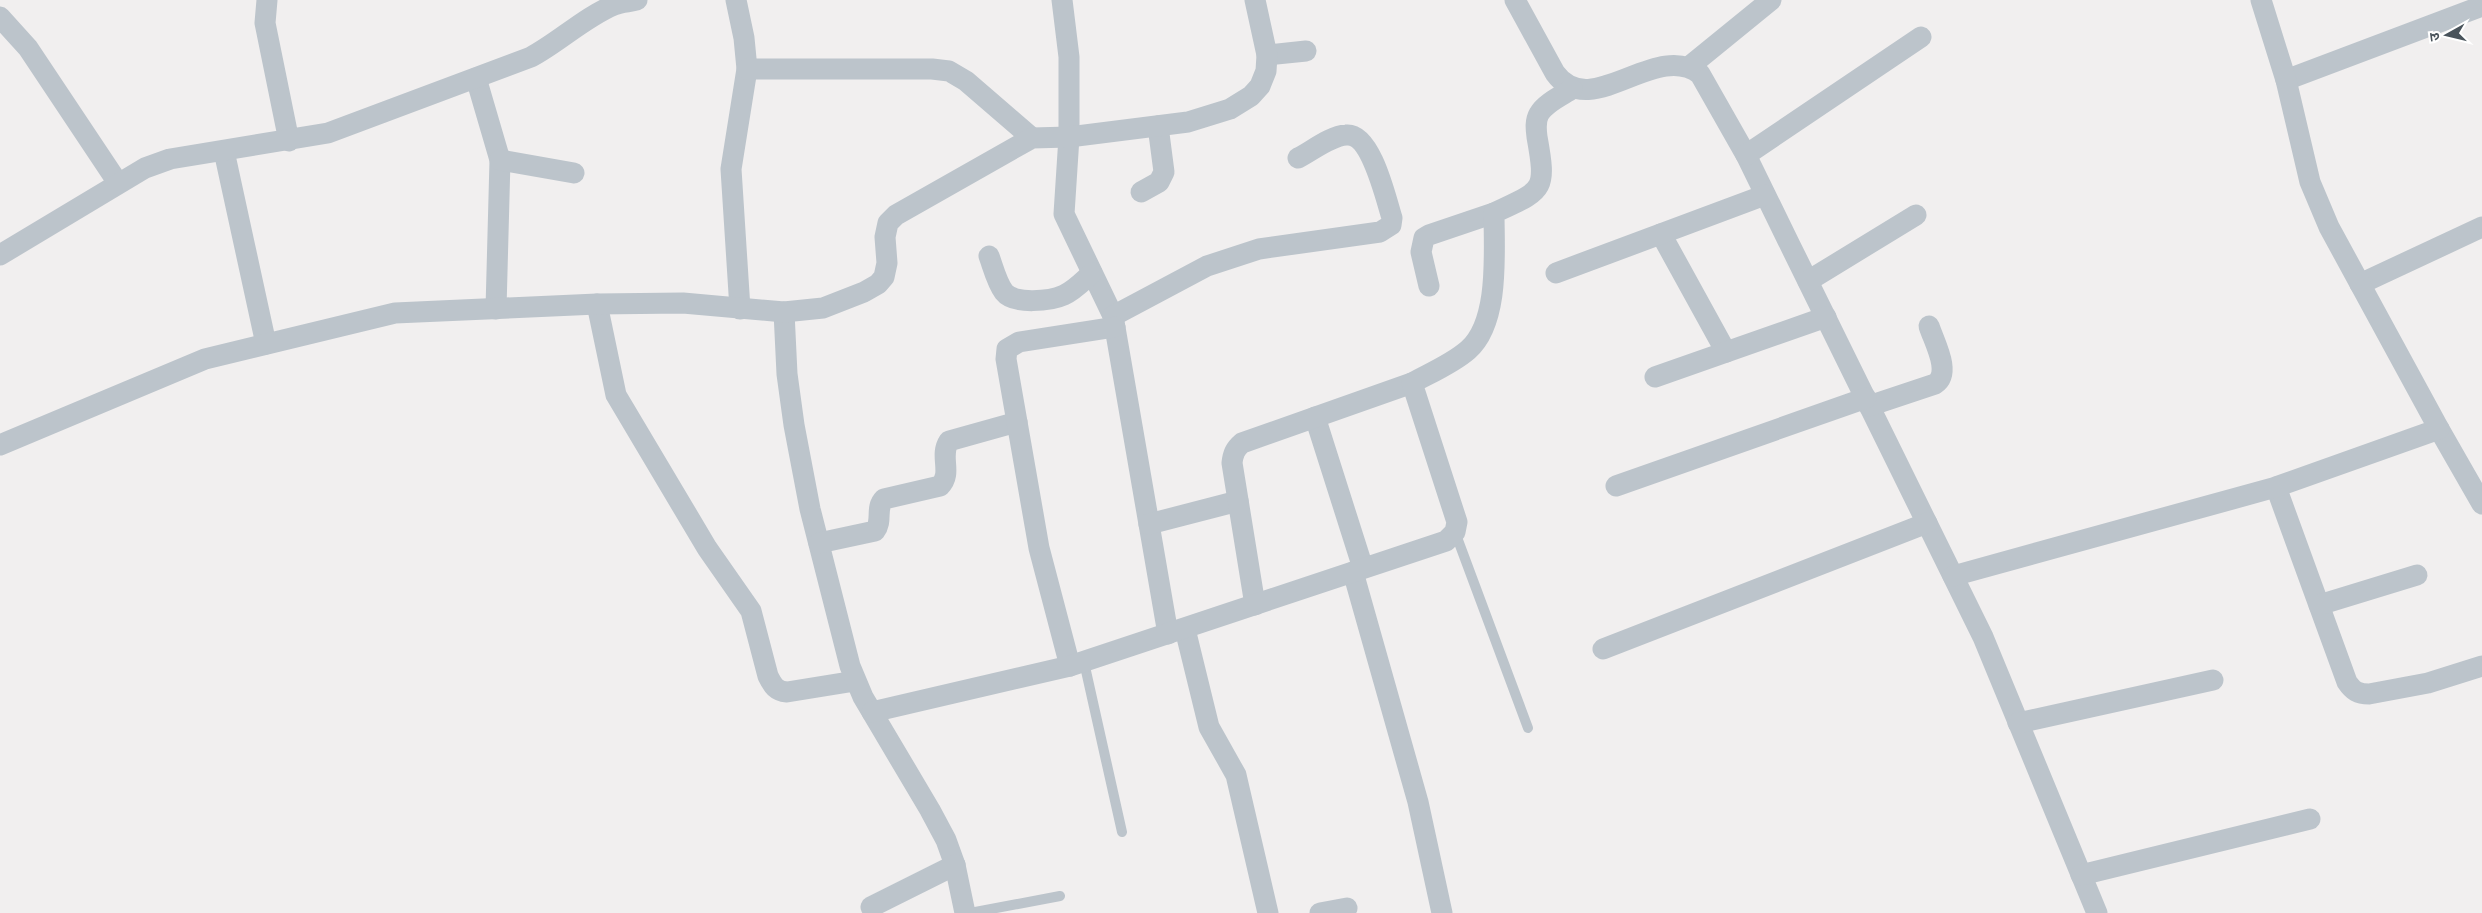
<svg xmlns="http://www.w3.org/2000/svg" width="2482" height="913" viewBox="0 0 2482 913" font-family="Cabin,'Noto Sans Devanagari',sans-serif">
<rect width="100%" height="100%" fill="#f1efef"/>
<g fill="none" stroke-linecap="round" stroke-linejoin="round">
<!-- lane -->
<g stroke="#bcc4cb" stroke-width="10">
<path d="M 1455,532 L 1528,728"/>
<path d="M 1084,662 L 1122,832"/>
<path d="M 970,913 L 1060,896"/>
</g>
<!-- street -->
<g stroke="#bcc4cb" stroke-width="21">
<path d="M 267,0 L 265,23 L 289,141"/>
<path d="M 736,0 L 744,38 L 747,69 L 731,169 L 740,309"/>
<path d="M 1062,0 L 1069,57 L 1069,137 L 1064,214 L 1113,316 L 1168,634"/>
<path d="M 1515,0 L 1555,73 C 1591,123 1655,40 1700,74 L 1746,155 L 1790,245 L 1983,637 L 2097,913"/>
<path d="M 0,17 L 28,48 L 118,183"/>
<path d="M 1267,55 L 1306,51"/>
<path d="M 1690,66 L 1771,0"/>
<path d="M 747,69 L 932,69 L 949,71 L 966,81 L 1032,138"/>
<path d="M 476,78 L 500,160 L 496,309"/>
<path d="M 2286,80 L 2482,6"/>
<path d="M 224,151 L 266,344"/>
<path d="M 1746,155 L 1921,37"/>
<path d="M 500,160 L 574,173"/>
<path d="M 1141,192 L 1159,182 L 1164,172 L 1158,126"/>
<path d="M 1661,234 L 1726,352"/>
<path d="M 0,255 L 145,168 L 170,159 L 328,133 L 531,57 C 559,42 585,17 614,5 C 621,2 630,2 637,0"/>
<path d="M 989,256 C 993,267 997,283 1004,292 C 1014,305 1051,301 1064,295 C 1075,290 1083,281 1092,273"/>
<path d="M 1556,273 L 1765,195"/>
<path d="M 1808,281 L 1916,215"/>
<path d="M 2360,284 L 2482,227"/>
<path d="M 1429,286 L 1421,252 L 1424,238 L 1429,235 L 1494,213"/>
<path d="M 597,304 L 616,395 L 707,548 L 751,611 L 768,676 C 773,686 776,691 787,692 L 855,681"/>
<path d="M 784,312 L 787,374 L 794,425 L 810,509 L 850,666 L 863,697 L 930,810 L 946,840 L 955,865 L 965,913"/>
<path d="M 1113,316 L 1207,266 L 1259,249 L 1380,232 L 1391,225 L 1392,218 C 1386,199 1371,132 1346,135 C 1330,136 1312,151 1298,158"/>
<path d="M 1655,377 L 1826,317"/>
<path d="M 1869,406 L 1935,384 C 1952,373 1934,342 1929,326"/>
<path d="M 1315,417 L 1363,568"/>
<path d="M 2439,429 L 2482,504"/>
<path d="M 0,445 L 205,359 L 395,313 L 597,304 L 683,303 L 784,312 L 823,308 L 864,292 L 878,284 L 884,277 L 887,263 L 885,237 L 888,223 L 896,215 L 1032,138 L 1069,137 L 1188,122 L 1230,109 L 1251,96 L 1260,86 L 1266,71 L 1267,55 L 1255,0"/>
<path d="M 1616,486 L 1866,398"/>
<path d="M 2276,487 L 2347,682 C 2353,691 2358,694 2369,694 L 2428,683 L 2482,666"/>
<path d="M 1149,524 L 1238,501"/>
<path d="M 819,543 L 875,531 C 883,521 875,508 884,499 L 940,486 C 953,473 939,456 949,441 L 1017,422"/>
<path d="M 1353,572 L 1418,802 L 1442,913"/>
<path d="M 1953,576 L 2276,487 L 2439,429 L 2329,227 L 2310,182 L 2286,80 L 2261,0"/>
<path d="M 1255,605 L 1232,463 C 1233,454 1235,449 1242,443 L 1412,383"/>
<path d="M 2319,605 L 2417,575"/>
<path d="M 1185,629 L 1209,727 L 1236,775 L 1268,913"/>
<path d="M 1603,649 L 1927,523"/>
<path d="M 1070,666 L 1039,548 L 1006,359 L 1007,349 L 1019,342 L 1115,327"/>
<path d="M 872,712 L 1070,666 L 1446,541 L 1455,532 L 1457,522 L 1412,383 C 1430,373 1452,364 1468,350 C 1500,322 1494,252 1494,213 C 1543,190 1547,192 1537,137 C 1536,129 1535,121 1539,114 C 1545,103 1561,96 1572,89"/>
<path d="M 2018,723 L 2213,680"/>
<path d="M 2081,875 L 2310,819"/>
<path d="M 871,907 L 955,865"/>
<path d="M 1320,913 L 1347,908"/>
</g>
</g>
<!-- north arrow -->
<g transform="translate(2447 35) rotate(262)" stroke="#ffffff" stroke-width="4" paint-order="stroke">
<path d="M0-4L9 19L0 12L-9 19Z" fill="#49535b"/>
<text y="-8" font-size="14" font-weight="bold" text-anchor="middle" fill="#49535b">उ</text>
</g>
</svg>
